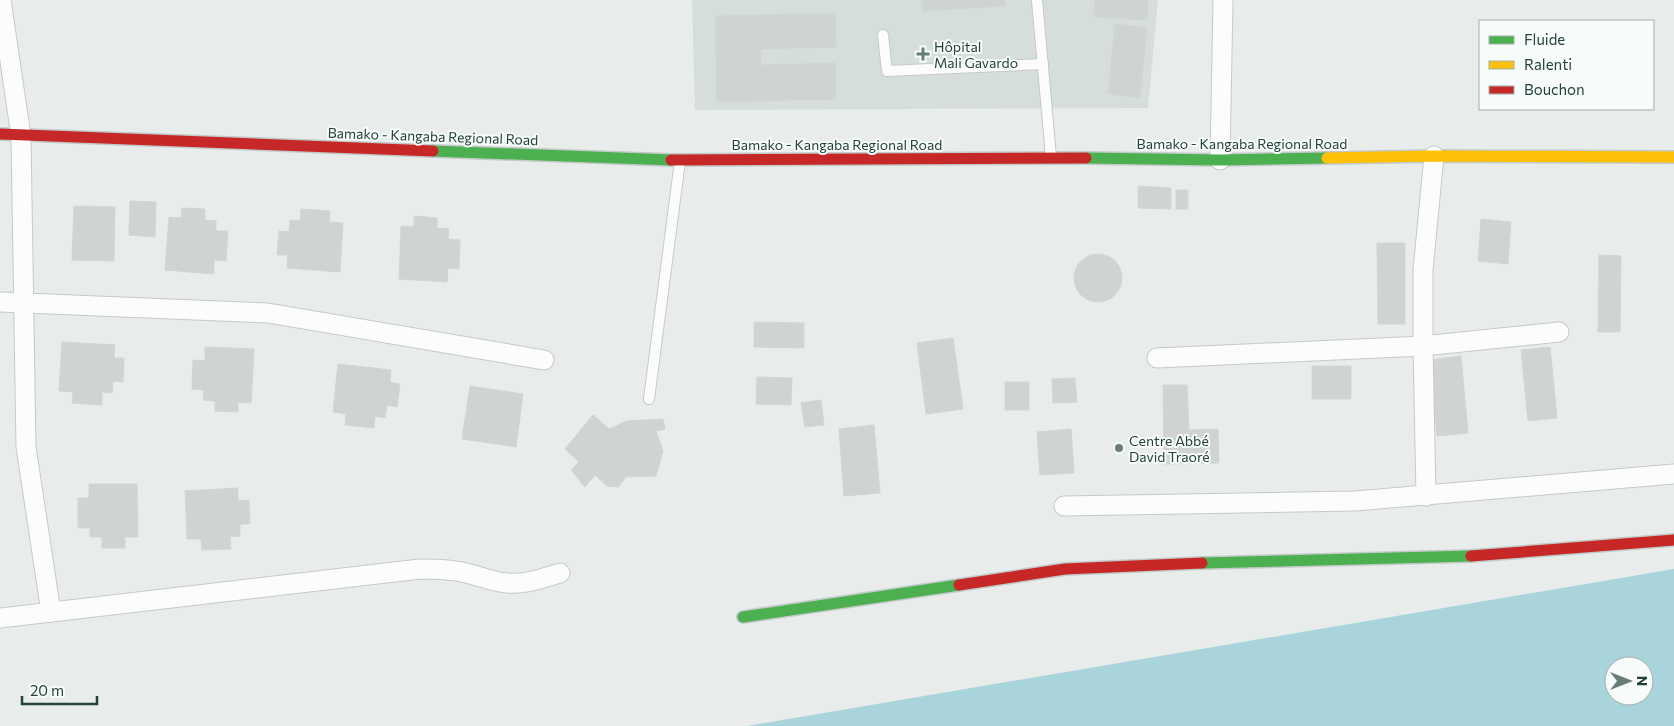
<svg xmlns="http://www.w3.org/2000/svg" width="1674" height="726" viewBox="0 0 1674 726" font-family="Commissioner,sans-serif">
<rect width="100%" height="100%" fill="#e8edeb"/>
<!-- built -->
<path fill="#d6dedb" d="M 692,0 L 1158,0 L 1148,108 L 695,110 Z"/>
<!-- water -->
<path fill="#a9d4db" fill-rule="evenodd" d="M 1674,569 L 1674,726 L 747,726 ZM 1614,666 L 1644,666 L 1644,696 L 1614,696 Z"/>
<!-- building -->
<g fill="#cfd4d2" stroke="#d1d6d4">
<path d="M 922,0 L 1004,0 L 1005,6 L 923,11 Z"/>
<path d="M 1095,0 L 1148,0 L 1147,20 L 1094,17 Z"/>
<path d="M 835,13 L 836,47 L 761,49 L 761,65 L 836,63 L 836,99 L 717,102 L 715,16 Z"/>
<path d="M 1115,24 L 1147,28 L 1140,98 L 1108,94 Z"/>
<path d="M 1138,186 L 1171,188 L 1171,209 L 1138,208 Z"/>
<rect x="1176" y="190" width="12" height="19"/>
<path d="M 130,201 L 156,202 L 155,237 L 129,235 Z"/>
<path d="M 74,206 L 115,207 L 114,261 L 72,260 Z"/>
<path d="M 182,208 L 205,209 L 205,220 L 216,221 L 216,231 L 228,231 L 226,261 L 214,260 L 214,274 L 165,270 L 169,217 L 181,218 Z"/>
<path d="M 301,209 L 330,211 L 329,222 L 343,223 L 340,272 L 287,268 L 288,255 L 277,255 L 279,231 L 289,232 L 290,220 L 300,221 Z"/>
<path d="M 414,216 L 437,218 L 437,228 L 449,229 L 448,239 L 460,240 L 459,269 L 448,268 L 447,282 L 399,279 L 401,226 L 414,227 Z"/>
<path d="M 1481,219 L 1511,222 L 1508,264 L 1478,261 Z"/>
<path d="M 1377,243 L 1405,243 L 1405,324 L 1378,324 Z"/>
<circle cx="1098" cy="278" r="24"/>
<path d="M 1599,255 L 1621,256 L 1620,332 L 1598,332 Z"/>
<path d="M 754,322 L 804,323 L 804,348 L 754,347 Z"/>
<path d="M 953,338 L 963,409 L 926,414 L 917,343 Z"/>
<path d="M 62,342 L 115,345 L 114,358 L 124,358 L 123,382 L 113,381 L 112,393 L 102,392 L 102,405 L 72,403 L 73,392 L 59,391 Z"/>
<path d="M 205,347 L 254,349 L 251,403 L 238,402 L 238,412 L 215,411 L 215,401 L 203,400 L 204,390 L 192,389 L 193,360 L 205,361 Z"/>
<path d="M 1550,347 L 1557,418 L 1528,421 L 1521,350 Z"/>
<path d="M 1461,356 L 1468,433 L 1437,436 L 1430,360 Z"/>
<path d="M 338,364 L 391,370 L 390,382 L 400,384 L 397,407 L 387,405 L 385,418 L 375,416 L 374,428 L 345,425 L 346,414 L 333,412 Z"/>
<rect x="1312" y="366" width="39" height="33"/>
<path d="M 757,377 L 792,378 L 791,405 L 756,404 Z"/>
<path d="M 1075,378 L 1077,402 L 1053,403 L 1052,379 Z"/>
<rect x="1005" y="382" width="24" height="28"/>
<path d="M 1163,385 L 1187,385 L 1189,430 L 1218,429 L 1219,463 L 1164,464 Z"/>
<path d="M 470,386 L 523,394 L 516,447 L 462,439 Z"/>
<path d="M 821,400 L 824,425 L 805,427 L 801,403 Z"/>
<path d="M 593,415 L 609,429 L 627,421 L 663,419 L 665,429 L 656,431 L 663,451 L 656,476 L 626,477 L 618,487 L 607,486 L 595,475 L 585,487 L 571,470 L 579,462 L 565,449 Z"/>
<path d="M 874,425 L 880,493 L 844,496 L 839,429 Z"/>
<path d="M 1071,429 L 1074,473 L 1040,475 L 1037,432 Z"/>
<path d="M 89,484 L 137,484 L 138,537 L 125,537 L 125,548 L 102,548 L 102,537 L 90,537 L 90,528 L 78,528 L 78,498 L 89,498 Z"/>
<path d="M 238,488 L 238,501 L 249,500 L 250,524 L 240,524 L 240,536 L 230,537 L 231,549 L 202,550 L 201,539 L 187,539 L 185,491 Z"/>
</g>
<g fill="none" stroke-linecap="round" stroke-linejoin="round">
<!-- lane casing -->
<g stroke="#c5cac8" stroke-width="12">
<g id="lane">
<path d="M 1037,0 L 1051,157"/>
<path d="M 883,35 L 887,71 L 1043,64"/>
<path d="M 649,399 L 680,161"/>
</g>
</g>
<!-- street casing -->
<g stroke="#c5cac8" stroke-width="21">
<g id="street">
<path d="M 1,0 L 21,136 L 26,447 L 51,612"/>
<path d="M 1220,160 L 1223,0"/>
<path d="M 0,302 L 268,313 L 544,360"/>
<path d="M 1157,358 L 1423,346 L 1423,270 L 1434,156"/>
<path d="M 1426,496 L 1423,346 L 1559,332"/>
<path d="M 1064,506 L 1355,501 L 1674,474"/>
<path d="M 0,618 L 420,569 C 435,569 451,569 466,573 C 480,576 492,582 507,583 C 525,585 543,578 560,573"/>
</g>
</g>
<!-- fast casing -->
<g stroke="#c3cbc8" stroke-width="14">
<g id="fast">
<path d="M 433,151 L 671,160"/>
<path d="M 1086,158 L 1220,160 L 1327,158"/>
<path d="M 1202,563 L 1471,556"/>
<path d="M 743,617 L 959,585"/>
</g>
</g>
<!-- slow casing -->
<g stroke="#c3cbc8" stroke-width="14">
<path id="slow" d="M 1327,158 L 1434,156 L 1674,157"/>
</g>
<!-- jam casing -->
<g stroke="#c3cbc8" stroke-width="14">
<g id="jam">
<path d="M 0,134 L 433,151"/>
<path d="M 671,160 L 1086,158"/>
<path d="M 1471,556 L 1674,540"/>
<path d="M 959,585 L 1065,569 L 1202,563"/>
</g>
</g>
<!-- lane -->
<use href="#lane" stroke="#fcfcfc" stroke-width="10"/>
<!-- street -->
<use href="#street" stroke="#fcfcfc" stroke-width="19"/>
<!-- fast -->
<use href="#fast" stroke="#4caf50" stroke-width="11"/>
<!-- slow -->
<use href="#slow" stroke="#ffc107" stroke-width="11"/>
<!-- jam -->
<use href="#jam" stroke="#c62828" stroke-width="11"/>
</g>
<!-- markers -->
<g fill="#697e78" stroke="#f7fbf9" stroke-width="2">
<path d="M920.5 46.5h5v5h5v5h-5v5h-5v-5h-5v-5h5z"/>
<circle cx="1119" cy="448" r="5"/>
</g>
<g text-anchor="middle" dominant-baseline="central" stroke-width="4" stroke-linejoin="round" paint-order="stroke">
<!-- poi labels -->
<g font-size="14" fill="#24423a" stroke="#f7fbf9" text-anchor="start">
<text x="934" y="46">Hôpital<tspan x="934" dy="16">Mali Gavardo</tspan></text>
<text x="1129" y="440">Centre Abbé<tspan x="1129" dy="16">David Traoré</tspan></text>
</g>
<!-- street labels -->
<g font-size="14" fill="#24423a" stroke="#f7fbf9">
<text transform="translate(433 136) rotate(2)">Bamako - Kangaba Regional Road</text>
<text x="1242" y="143">Bamako - Kangaba Regional Road</text>
<text x="837" y="144">Bamako - Kangaba Regional Road</text>
</g>
</g>
<!-- legend -->
<rect x="1479" y="20" width="175" height="90" fill="#f7fbf9" stroke="#a3b1ad"/>
<rect x="1489" y="36" width="25" height="8" fill="#4caf50" stroke="#a3b1ad"/>
<text x="1524" y="45" font-size="15" fill="#24423a">Fluide</text>
<rect x="1489" y="61" width="25" height="8" fill="#ffc107" stroke="#a3b1ad"/>
<text x="1524" y="70" font-size="15" fill="#24423a">Ralenti</text>
<rect x="1489" y="86" width="25" height="8" fill="#c62828" stroke="#a3b1ad"/>
<text x="1524" y="95" font-size="15" fill="#24423a">Bouchon</text>
<!-- north arrow -->
<g transform="translate(1629 681) rotate(90)"><circle r="24" fill="#f7fbf9" stroke="#a3b1ad"/>
<path d="M0-4L9 19L0 12L-9 19Z" fill="#697e78"/>
<text y="-8" font-size="14" font-weight="bold" text-anchor="middle" fill="#24423a">N</text>
</g>
<!-- scale -->
<path d="M22 696v8h75v-8" fill="none" stroke="#24423a" stroke-width="2.5"/>
<text x="30" y="696" font-size="15" fill="#24423a" stroke="#f7fbf9" stroke-width="4" paint-order="stroke">20 m</text>
</svg>
